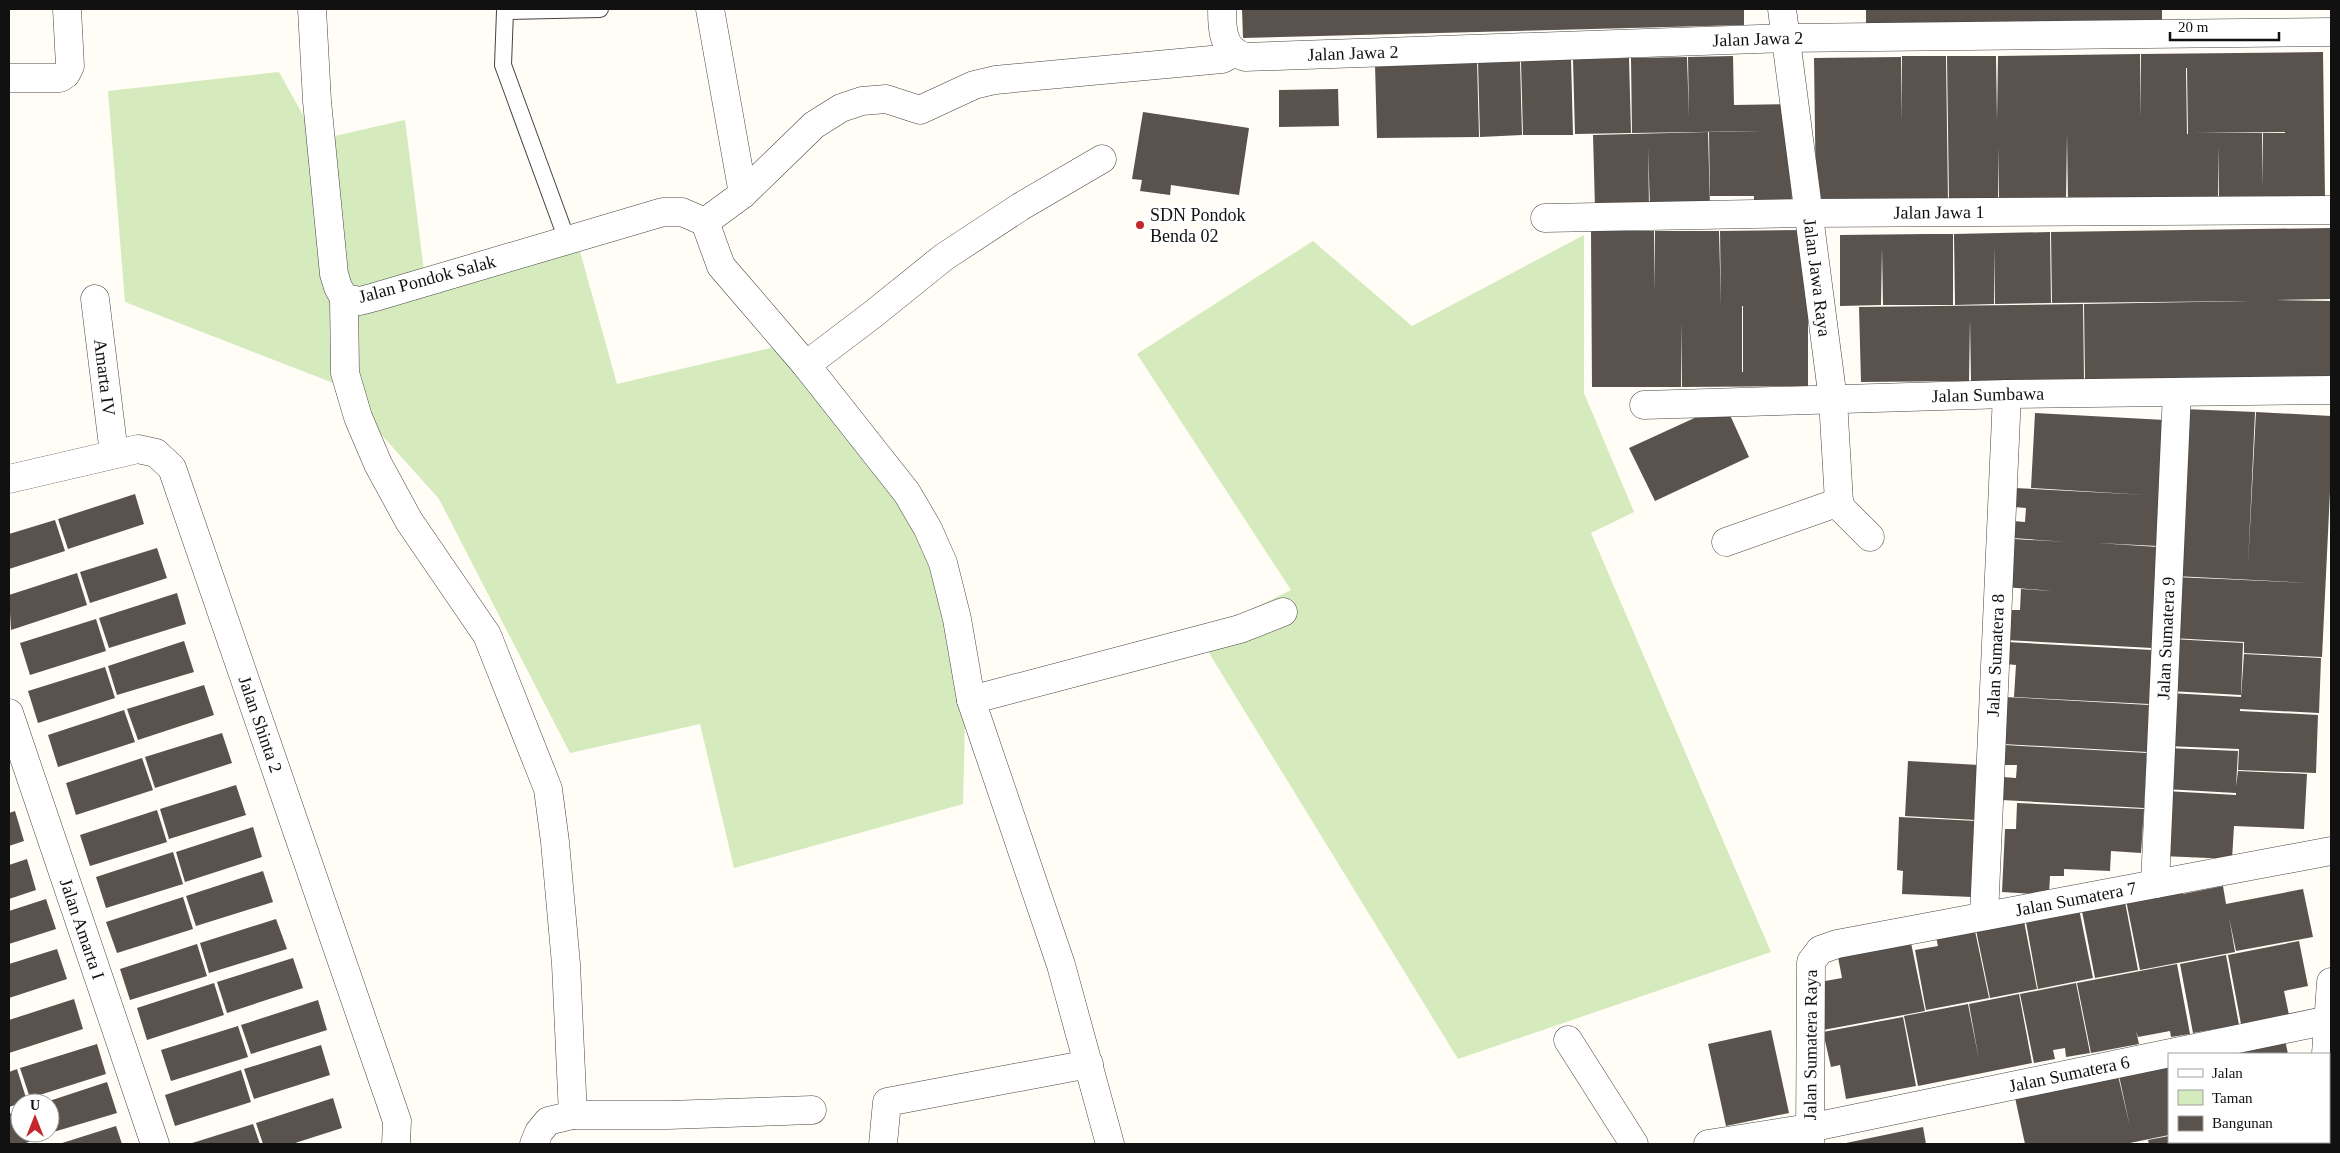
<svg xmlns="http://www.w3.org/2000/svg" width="2340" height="1153" viewBox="0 0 2340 1153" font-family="Georgia,serif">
<rect width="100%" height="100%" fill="#fffdf5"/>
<!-- green -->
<g fill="#d5ebbd">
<path d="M 279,72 L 317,140 L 405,120 L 424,271 L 576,237 L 617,384 L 775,347 L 936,526 L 966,676 L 963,804 L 734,868 L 700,724 L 570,753 L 439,499 L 336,384 L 125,302 L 108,91 Z"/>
<path d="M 1584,235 L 1584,393 L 1634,512 L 1591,533 L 1771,952 L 1458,1059 L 1198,635 L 1291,590 L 1137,354 L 1313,241 L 1412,326 Z"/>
</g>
<!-- building -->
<g fill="#5a524d" fill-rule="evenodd">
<path d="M 1242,9 L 1744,9 L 1744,25 L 1243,38 Z"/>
<path d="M 1866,9 L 2162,9 L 2162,22 L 1866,24 Z"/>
<path d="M 2323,52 L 2325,198 L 2219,199 L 2218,145 L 2218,199 L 2068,201 L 2067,134 L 2066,201 L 1999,201 L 1998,146 L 1998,201 L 1949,202 L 1947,56 L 1996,56 L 1997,121 L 1998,56 L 2140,54 L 2141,119 L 2141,54 ZM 2186,68 L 2187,68 L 2188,134 L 2187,134 ZM 2193,133 L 2285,132 L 2285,133 L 2263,133 L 2263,187 L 2262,133 Z"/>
<path d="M 1733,56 L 1734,105 L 1790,104 L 1792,205 L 1754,206 L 1754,196 L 1710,196 L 1709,132 L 1761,131 L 1632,133 L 1631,58 L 1687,57 L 1689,118 L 1688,57 Z"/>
<path d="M 1902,56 L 1946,56 L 1948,202 L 1816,203 L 1814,58 L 1901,57 L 1902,122 Z"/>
<path d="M 1629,58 L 1631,133 L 1575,134 L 1573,59 Z"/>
<path d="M 1571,59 L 1573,135 L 1523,135 L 1521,61 Z"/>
<path d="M 1477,61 L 1479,137 L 1377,138 L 1375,64 Z"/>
<path d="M 1478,61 L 1520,61 L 1522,135 L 1480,137 Z"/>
<path d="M 1338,89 L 1339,126 L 1279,127 L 1279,90 Z"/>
<path d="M 1143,112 L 1249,128 L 1239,195 L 1171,185 L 1170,195 L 1140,191 L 1142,180 L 1132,179 Z"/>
<path d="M 1708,132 L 1710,205 L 1650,207 L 1648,147 L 1649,207 L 1595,208 L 1593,135 Z"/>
<path d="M 2331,228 L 2331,299 L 2275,300 L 2331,301 L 2331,377 L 2085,380 L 2084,304 L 2251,301 L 2052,303 L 2051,232 Z"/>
<path d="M 1808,230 L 1808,386 L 1682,387 L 1681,321 L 1681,387 L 1592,387 L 1591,231 L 1654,231 L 1654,293 L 1655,231 L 1719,231 L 1721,307 L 1720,231 ZM 1742,306 L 1743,306 L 1743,372 L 1742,372 Z"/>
<path d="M 2050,232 L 2051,303 L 1995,304 L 1994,246 L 1994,304 L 1955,305 L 1954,234 Z"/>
<path d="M 1927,234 L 1953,234 L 1953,305 L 1883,305 L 1882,247 L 1881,305 L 1840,306 L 1840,235 Z"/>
<path d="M 2083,304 L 2084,380 L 1971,381 L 1970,319 L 1969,381 L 1861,382 L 1859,307 Z"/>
<path d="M 1725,404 L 1749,457 L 1655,501 L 1629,448 Z"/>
<path d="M 2184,409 L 2255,412 L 2248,566 L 2256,412 L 2331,416 L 2331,471 L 2322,657 L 2244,653 L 2244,642 L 2172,638 L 2175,577 L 2311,583 L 2175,576 Z"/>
<path d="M 2035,413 L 2165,420 L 2158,546 L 2097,543 L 2158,547 L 2152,648 L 2005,640 L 2007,610 L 2020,610 L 2021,589 L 2053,591 L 2005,587 L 2005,571 L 2013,572 L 2014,539 L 2066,542 L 2013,538 L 2013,521 L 2025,522 L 2026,508 L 2014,507 L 2015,488 L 2147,495 L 2031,488 Z"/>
<path d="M 135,494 L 144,524 L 68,549 L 58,519 Z"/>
<path d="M 55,520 L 65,551 L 9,569 L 9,534 Z"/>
<path d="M 157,548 L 167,578 L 90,603 L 80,572 Z"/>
<path d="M 77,573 L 87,605 L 11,630 L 9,595 Z"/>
<path d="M 177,593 L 186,624 L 109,648 L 99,618 Z"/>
<path d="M 96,619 L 106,651 L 30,675 L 20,643 Z"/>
<path d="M 2172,639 L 2243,643 L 2241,695 L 2170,691 Z"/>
<path d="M 184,641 L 194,672 L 117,695 L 108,666 Z"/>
<path d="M 2007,642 L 2152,650 L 2149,704 L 2014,697 L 2016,665 L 2006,664 Z"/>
<path d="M 2244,654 L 2321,658 L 2319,713 L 2240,709 L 2240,711 L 2318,715 L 2316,773 L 2238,770 L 2239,749 L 2167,746 L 2169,693 L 2241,697 Z"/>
<path d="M 105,667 L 115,698 L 38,723 L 28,691 Z"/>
<path d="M 204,685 L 214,715 L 138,740 L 127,709 Z"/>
<path d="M 2005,697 L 2149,705 L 2147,752 L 2003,744 Z"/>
<path d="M 124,710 L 135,742 L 58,767 L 48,735 Z"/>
<path d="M 222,733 L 232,763 L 155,788 L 145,757 Z"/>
<path d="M 2005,745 L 2147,753 L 2144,808 L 2002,800 L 2003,777 L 2016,778 L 2017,765 L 2004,765 Z"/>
<path d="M 2167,748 L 2238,751 L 2236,787 L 2238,771 L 2307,774 L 2304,829 L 2234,826 L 2232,859 L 2162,856 L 2165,791 L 2236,795 L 2236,793 L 2165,789 Z"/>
<path d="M 142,758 L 153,790 L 76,815 L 66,783 Z"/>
<path d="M 1908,761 L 1979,765 L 1976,820 L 1905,816 Z"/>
<path d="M 236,785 L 246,815 L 169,839 L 160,809 Z"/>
<path d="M 2017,803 L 2144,809 L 2141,853 L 2111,851 L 2110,871 L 2064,869 L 2064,876 L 2050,876 L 2049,895 L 2002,892 L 2005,829 L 2016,829 Z"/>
<path d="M 157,810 L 167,842 L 90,866 L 80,835 Z"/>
<path d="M 15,811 L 24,841 L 9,846 L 9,813 Z"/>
<path d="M 1899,817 L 1976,821 L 1972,897 L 1902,894 L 1903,871 L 1897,870 Z"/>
<path d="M 253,827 L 262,857 L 185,882 L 176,852 Z"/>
<path d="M 173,852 L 183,884 L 106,908 L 96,877 Z"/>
<path d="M 27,859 L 36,890 L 9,899 L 9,865 Z"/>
<path d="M 263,871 L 273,902 L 196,926 L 186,896 Z"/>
<path d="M 2181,885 L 2183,894 L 2223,886 L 2226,904 L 2303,889 L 2313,937 L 2236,951 L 2229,917 L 2235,952 L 2140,970 L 2125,895 Z"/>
<path d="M 183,897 L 193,929 L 117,953 L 106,922 Z"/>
<path d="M 46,899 L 56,929 L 9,944 L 9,911 Z"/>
<path d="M 2125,902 L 2138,970 L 2095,978 L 2082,911 Z"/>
<path d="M 2078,904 L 2093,978 L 2038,989 L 2026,922 Z"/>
<path d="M 2023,916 L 2037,989 L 1990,998 L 1975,925 Z"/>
<path d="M 276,919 L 287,949 L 209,973 L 200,943 Z"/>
<path d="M 1974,926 L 1989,998 L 1926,1010 L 1915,950 L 1938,946 L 1935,933 Z"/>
<path d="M 1910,938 L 1925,1011 L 1823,1030 L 1814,983 L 1842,978 L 1837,952 Z"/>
<path d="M 2299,941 L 2308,986 L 2284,991 L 2289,1015 L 2241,1024 L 2228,955 Z"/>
<path d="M 197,944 L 207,976 L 130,1000 L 120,969 Z"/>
<path d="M 57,949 L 67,979 L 9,998 L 9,964 Z"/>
<path d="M 2226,955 L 2239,1025 L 2193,1033 L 2180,964 Z"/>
<path d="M 293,958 L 303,988 L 227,1013 L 217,982 Z"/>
<path d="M 2177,964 L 2190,1034 L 2171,1037 L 2170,1031 L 2138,1037 L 2136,1031 L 2139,1044 L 2091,1053 L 2077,983 Z"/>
<path d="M 214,983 L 224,1015 L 147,1040 L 137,1008 Z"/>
<path d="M 2076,983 L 2090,1053 L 2066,1057 L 2065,1048 L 2053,1050 L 2055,1059 L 2034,1063 L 2020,994 Z"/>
<path d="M 2019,994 L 2032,1063 L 1918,1086 L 1904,1016 L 1968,1004 L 1979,1060 L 1969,1004 Z"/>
<path d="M 74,999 L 83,1029 L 9,1053 L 9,1020 Z"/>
<path d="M 318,1000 L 327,1030 L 251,1054 L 241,1025 Z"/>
<path d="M 1903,1017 L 1916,1086 L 1846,1099 L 1840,1065 L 1831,1067 L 1823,1032 Z"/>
<path d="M 238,1026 L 248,1057 L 171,1081 L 161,1050 Z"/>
<path d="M 1771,1030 L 1789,1113 L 1726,1126 L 1708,1044 Z"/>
<path d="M 2284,1035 L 2288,1054 L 2196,1054 Z"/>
<path d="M 97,1044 L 106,1074 L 30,1098 L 20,1068 Z"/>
<path d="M 321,1045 L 330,1075 L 254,1099 L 244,1069 Z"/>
<path d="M 2169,1060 L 2169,1135 L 2125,1144 L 2025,1144 L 2014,1093 L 2117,1071 L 2130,1127 L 2118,1071 Z"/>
<path d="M 17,1069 L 27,1101 L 9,1107 L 9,1072 Z"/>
<path d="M 241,1070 L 251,1102 L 175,1126 L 165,1095 Z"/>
<path d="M 107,1082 L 117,1113 L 50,1133 L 50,1103 L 43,1103 Z"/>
<path d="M 333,1098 L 342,1128 L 292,1144 L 263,1144 L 256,1123 Z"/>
<path d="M 20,1110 L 20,1133 L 36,1133 L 38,1139 L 23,1144 L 9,1144 L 9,1114 Z"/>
<path d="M 253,1124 L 260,1144 L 189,1144 Z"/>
<path d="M 116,1126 L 122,1144 L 59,1144 Z"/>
<path d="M 1923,1127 L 1926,1144 L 1846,1144 L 1846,1143 Z"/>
<path d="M 2169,1136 L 2169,1142 L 2204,1142 L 2205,1144 L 2149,1144 L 2148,1140 Z"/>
<path d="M 2205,1142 L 2259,1142 L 2259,1144 L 2206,1144 Z"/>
</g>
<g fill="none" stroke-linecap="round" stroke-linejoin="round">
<!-- lane casing -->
<g stroke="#444" stroke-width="18">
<path id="lane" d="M 567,240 L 503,65 L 505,11 L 600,9"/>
</g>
<!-- street casing -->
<g stroke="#444" stroke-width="29">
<g id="street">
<path d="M 312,9 L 317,101 L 334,274 L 338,287 L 344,298 L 360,301 L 375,297 L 663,212 L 682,212 L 705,222"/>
<path d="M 710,9 L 743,194"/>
<path id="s1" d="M 1222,9 C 1222,30 1222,49 1245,57 L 1786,38 L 2331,32"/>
<path id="s2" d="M 1782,9 L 1833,400 L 1839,502 L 1842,509 L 1870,537"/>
<path d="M 9,78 L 60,78 L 66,74 L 70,66 L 67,9"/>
<path id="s3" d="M 1545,218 L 1808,213 L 2331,210"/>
<path d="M 705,222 L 721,266 L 806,365 L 907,493 L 928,529 L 943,563 L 957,619 L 971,700 L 1061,965 L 1110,1144"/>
<path d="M 705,222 L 743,194 L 814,125 L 841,108 L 862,101 L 886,99 L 920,110 L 974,85 L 995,80 L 1222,59 L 1234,53"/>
<path d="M 344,298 L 345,373 L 358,417 L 378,464 L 409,521 L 487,635 L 548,789 L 555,842 L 566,964 L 573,1115"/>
<path id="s4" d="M 95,299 L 114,454"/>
<path d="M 806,365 L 872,315 L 944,257 L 1020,207 L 1102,159"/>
<path id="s5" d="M 1644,405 L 2007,394 L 2331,390"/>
<path id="s6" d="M 9,479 L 138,449 L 156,453 L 172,468 L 397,1121 L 396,1144"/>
<path d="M 1726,542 L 1839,502"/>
<path d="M 971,700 L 1240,629 L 1283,612"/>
<path id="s7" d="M 9,713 L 155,1144"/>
<path id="s8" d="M 2155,884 L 2177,392"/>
<path id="s9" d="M 1984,916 L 2007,394"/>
<path d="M 1568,1040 L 1634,1144"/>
<path d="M 2326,1054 L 2331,982"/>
<path d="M 534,1144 L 539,1132 L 548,1121 L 573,1115 L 668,1115 L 812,1110"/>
<path d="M 883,1144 L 887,1102 L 1089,1064"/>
<path id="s10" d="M 1708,1144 L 1809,1128 L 2329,1020"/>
<path id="s11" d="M 1810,1144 L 1811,962 L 1820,950 L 1837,944 L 2331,851"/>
<path d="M 2316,1144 L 2317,1142"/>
</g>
</g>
<!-- lane -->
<use href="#lane" stroke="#fff" stroke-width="16"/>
<!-- street -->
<use href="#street" stroke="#fff" stroke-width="28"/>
</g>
<!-- markers -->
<circle fill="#c4262e" stroke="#fff" stroke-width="2" cx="1140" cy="225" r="5"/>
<g text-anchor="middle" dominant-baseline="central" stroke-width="5" stroke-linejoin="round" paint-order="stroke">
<!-- street labels -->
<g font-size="18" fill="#111" stroke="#fff">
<text stroke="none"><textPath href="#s1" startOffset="571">Jalan Jawa 2</textPath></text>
<text stroke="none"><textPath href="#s1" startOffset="166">Jalan Jawa 2</textPath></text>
<text stroke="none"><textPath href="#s3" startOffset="394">Jalan Jawa 1</textPath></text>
<text stroke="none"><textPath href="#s2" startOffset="271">Jalan Jawa Raya</textPath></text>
<text transform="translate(427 279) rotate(-15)">Jalan Pondok Salak</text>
<text stroke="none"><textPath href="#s4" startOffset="79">Amarta IV</textPath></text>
<text stroke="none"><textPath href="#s5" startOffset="344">Jalan Sumbawa</textPath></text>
<text stroke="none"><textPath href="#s8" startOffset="246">Jalan Sumatera 9</textPath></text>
<text stroke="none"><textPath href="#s9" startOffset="261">Jalan Sumatera 8</textPath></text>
<text stroke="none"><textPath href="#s6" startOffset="444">Jalan Shinta 2</textPath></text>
<text stroke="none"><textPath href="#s11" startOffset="458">Jalan Sumatera 7</textPath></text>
<text stroke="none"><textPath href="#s7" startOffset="228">Jalan Amarta I</textPath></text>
<text stroke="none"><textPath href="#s11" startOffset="99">Jalan Sumatera Raya</textPath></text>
<text stroke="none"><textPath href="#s10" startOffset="368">Jalan Sumatera 6</textPath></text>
</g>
<!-- poi labels -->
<g font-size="18" fill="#111" stroke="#fff" text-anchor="start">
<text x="1150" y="215">SDN Pondok<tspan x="1150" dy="21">Benda 02</tspan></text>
</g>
</g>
<!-- border -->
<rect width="2340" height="1153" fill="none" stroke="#111111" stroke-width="20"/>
<!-- legend -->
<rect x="2168" y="1053" width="162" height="90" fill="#ffffff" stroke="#a0a0a0"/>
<rect x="2178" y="1069" width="25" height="8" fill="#ffffff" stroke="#a0a0a0"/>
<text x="2212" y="1078" font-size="15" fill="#111111">Jalan</text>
<rect x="2178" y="1090" width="25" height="15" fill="#d5ebbd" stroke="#a0a0a0"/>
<text x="2212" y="1103" font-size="15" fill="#111111">Taman</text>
<rect x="2178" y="1116" width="25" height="15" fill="#5a524d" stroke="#a0a0a0"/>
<text x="2212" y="1128" font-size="15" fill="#111111">Bangunan</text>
<!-- north arrow -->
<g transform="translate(35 1118)"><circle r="24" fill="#ffffff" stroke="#a0a0a0"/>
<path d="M0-4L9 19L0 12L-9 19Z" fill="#c4262e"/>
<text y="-8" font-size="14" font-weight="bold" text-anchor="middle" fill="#111111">U</text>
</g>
<!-- scale -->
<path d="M2170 32v8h109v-8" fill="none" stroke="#111111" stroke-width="2.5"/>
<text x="2178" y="32" font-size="15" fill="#111111" stroke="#ffffff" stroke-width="4" paint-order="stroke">20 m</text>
</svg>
